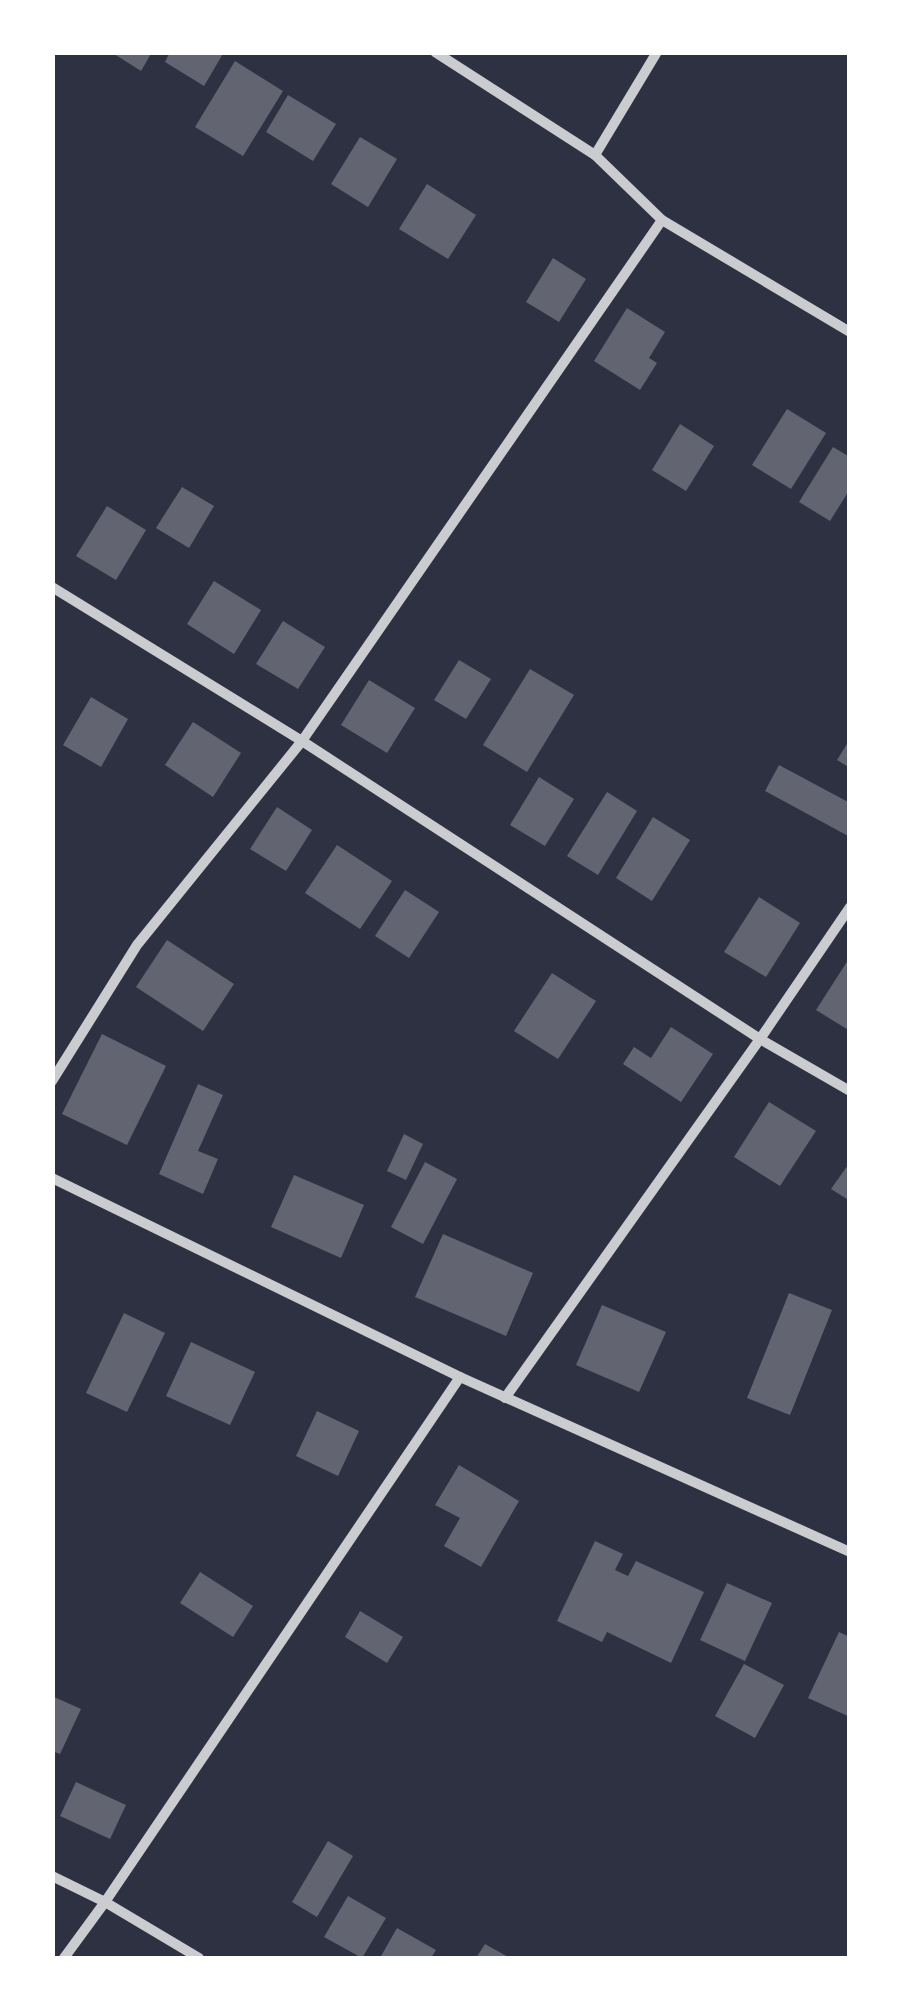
<svg xmlns="http://www.w3.org/2000/svg" width="902" height="2011" viewBox="0 0 902 2011" font-family="Inter,sans-serif">
<rect width="100%" height="100%" fill="#2d3142"/>
<!-- building -->
<g fill="#626471">
<path d="M 111,52 L 152,52 L 141,71 Z"/>
<path d="M 170,52 L 224,52 L 204,86 L 165,62 Z"/>
<path d="M 235,61 L 283,91 L 243,156 L 195,127 Z"/>
<path d="M 288,95 L 336,124 L 313,161 L 266,132 Z"/>
<path d="M 360,137 L 397,159 L 368,207 L 331,184 Z"/>
<path d="M 427,184 L 476,215 L 448,259 L 399,229 Z"/>
<path d="M 553,258 L 586,279 L 559,322 L 526,302 Z"/>
<path d="M 627,308 L 665,332 L 649,358 L 657,363 L 640,390 L 594,361 Z"/>
<path d="M 787,409 L 826,433 L 791,489 L 752,465 Z"/>
<path d="M 680,424 L 714,446 L 686,491 L 652,470 Z"/>
<path d="M 833,447 L 850,457 L 850,489 L 830,521 L 799,502 Z"/>
<path d="M 182,487 L 214,506 L 189,548 L 156,528 Z"/>
<path d="M 107,506 L 146,530 L 116,580 L 76,556 Z"/>
<path d="M 214,581 L 261,610 L 234,654 L 187,624 Z"/>
<path d="M 283,621 L 325,647 L 298,689 L 256,664 Z"/>
<path d="M 459,660 L 491,679 L 466,719 L 434,700 Z"/>
<path d="M 530,669 L 574,695 L 527,772 L 483,745 Z"/>
<path d="M 369,680 L 415,708 L 387,753 L 341,725 Z"/>
<path d="M 91,697 L 128,719 L 101,767 L 63,745 Z"/>
<path d="M 193,722 L 241,753 L 213,797 L 165,765 Z"/>
<path d="M 850,739 L 850,768 L 837,760 Z"/>
<path d="M 779,765 L 850,803 L 850,837 L 765,791 Z"/>
<path d="M 539,777 L 574,799 L 545,846 L 510,825 Z"/>
<path d="M 607,792 L 637,811 L 598,875 L 567,856 Z"/>
<path d="M 277,807 L 312,830 L 286,871 L 250,849 Z"/>
<path d="M 653,817 L 690,840 L 652,901 L 616,878 Z"/>
<path d="M 337,845 L 392,881 L 360,929 L 305,893 Z"/>
<path d="M 405,890 L 439,912 L 409,958 L 375,936 Z"/>
<path d="M 759,897 L 800,923 L 766,977 L 724,952 Z"/>
<path d="M 167,940 L 234,984 L 203,1031 L 136,987 Z"/>
<path d="M 850,957 L 850,1031 L 816,1010 Z"/>
<path d="M 552,973 L 596,1001 L 558,1059 L 514,1031 Z"/>
<path d="M 671,1027 L 713,1054 L 681,1102 L 623,1064 L 634,1047 L 651,1058 Z"/>
<path d="M 102,1034 L 166,1066 L 127,1145 L 62,1114 Z"/>
<path d="M 198,1084 L 223,1095 L 198,1151 L 218,1159 L 203,1194 L 159,1174 Z"/>
<path d="M 769,1102 L 816,1131 L 780,1186 L 734,1157 Z"/>
<path d="M 404,1134 L 423,1144 L 406,1180 L 387,1171 Z"/>
<path d="M 425,1162 L 457,1179 L 423,1244 L 391,1227 Z"/>
<path d="M 850,1162 L 850,1201 L 831,1189 Z"/>
<path d="M 294,1175 L 364,1205 L 341,1258 L 271,1227 Z"/>
<path d="M 443,1234 L 533,1273 L 506,1336 L 415,1297 Z"/>
<path d="M 789,1293 L 832,1310 L 790,1415 L 747,1398 Z"/>
<path d="M 602,1305 L 666,1332 L 639,1392 L 576,1365 Z"/>
<path d="M 124,1313 L 165,1333 L 127,1412 L 86,1393 Z"/>
<path d="M 191,1342 L 255,1372 L 230,1425 L 166,1396 Z"/>
<path d="M 317,1411 L 359,1431 L 338,1476 L 296,1456 Z"/>
<path d="M 459,1465 L 519,1501 L 481,1567 L 444,1546 L 460,1518 L 435,1505 Z"/>
<path d="M 595,1541 L 623,1554 L 615,1570 L 628,1576 L 636,1561 L 704,1592 L 671,1663 L 607,1632 L 602,1642 L 557,1621 Z"/>
<path d="M 200,1572 L 253,1606 L 233,1637 L 180,1603 Z"/>
<path d="M 727,1583 L 772,1603 L 745,1661 L 700,1640 Z"/>
<path d="M 360,1611 L 403,1637 L 387,1663 L 345,1637 Z"/>
<path d="M 839,1632 L 850,1637 L 850,1717 L 808,1698 Z"/>
<path d="M 744,1664 L 784,1685 L 755,1738 L 715,1716 Z"/>
<path d="M 52,1696 L 81,1709 L 60,1754 L 52,1751 Z"/>
<path d="M 76,1782 L 126,1805 L 110,1839 L 60,1816 Z"/>
<path d="M 328,1841 L 353,1856 L 317,1917 L 292,1902 Z"/>
<path d="M 348,1896 L 386,1918 L 362,1958 L 324,1937 Z"/>
<path d="M 397,1928 L 436,1950 L 431,1958 L 380,1958 Z"/>
<path d="M 485,1944 L 510,1958 L 476,1958 Z"/>
</g>
<g fill="none" stroke-linecap="round" stroke-linejoin="round">
<!-- minor -->
<g stroke="#caccd0" stroke-width="10">
<path d="M 435,52 L 595,155 L 662,220 L 850,332"/>
<path d="M 595,155 L 657,52"/>
<path d="M 52,587 L 302,741 L 760,1039 L 850,1091"/>
<path d="M 52,1081 L 137,945 L 302,741 L 662,220"/>
<path d="M 52,1178 L 460,1377 L 850,1552"/>
<path d="M 505,1398 L 760,1039 L 850,907"/>
<path d="M 52,1876 L 105,1902 L 199,1958"/>
<path d="M 64,1958 L 105,1902 L 460,1377"/>
</g>
</g>
<!-- border -->
<rect width="902" height="2011" fill="none" stroke="#ffffff" stroke-width="110"/>
</svg>
